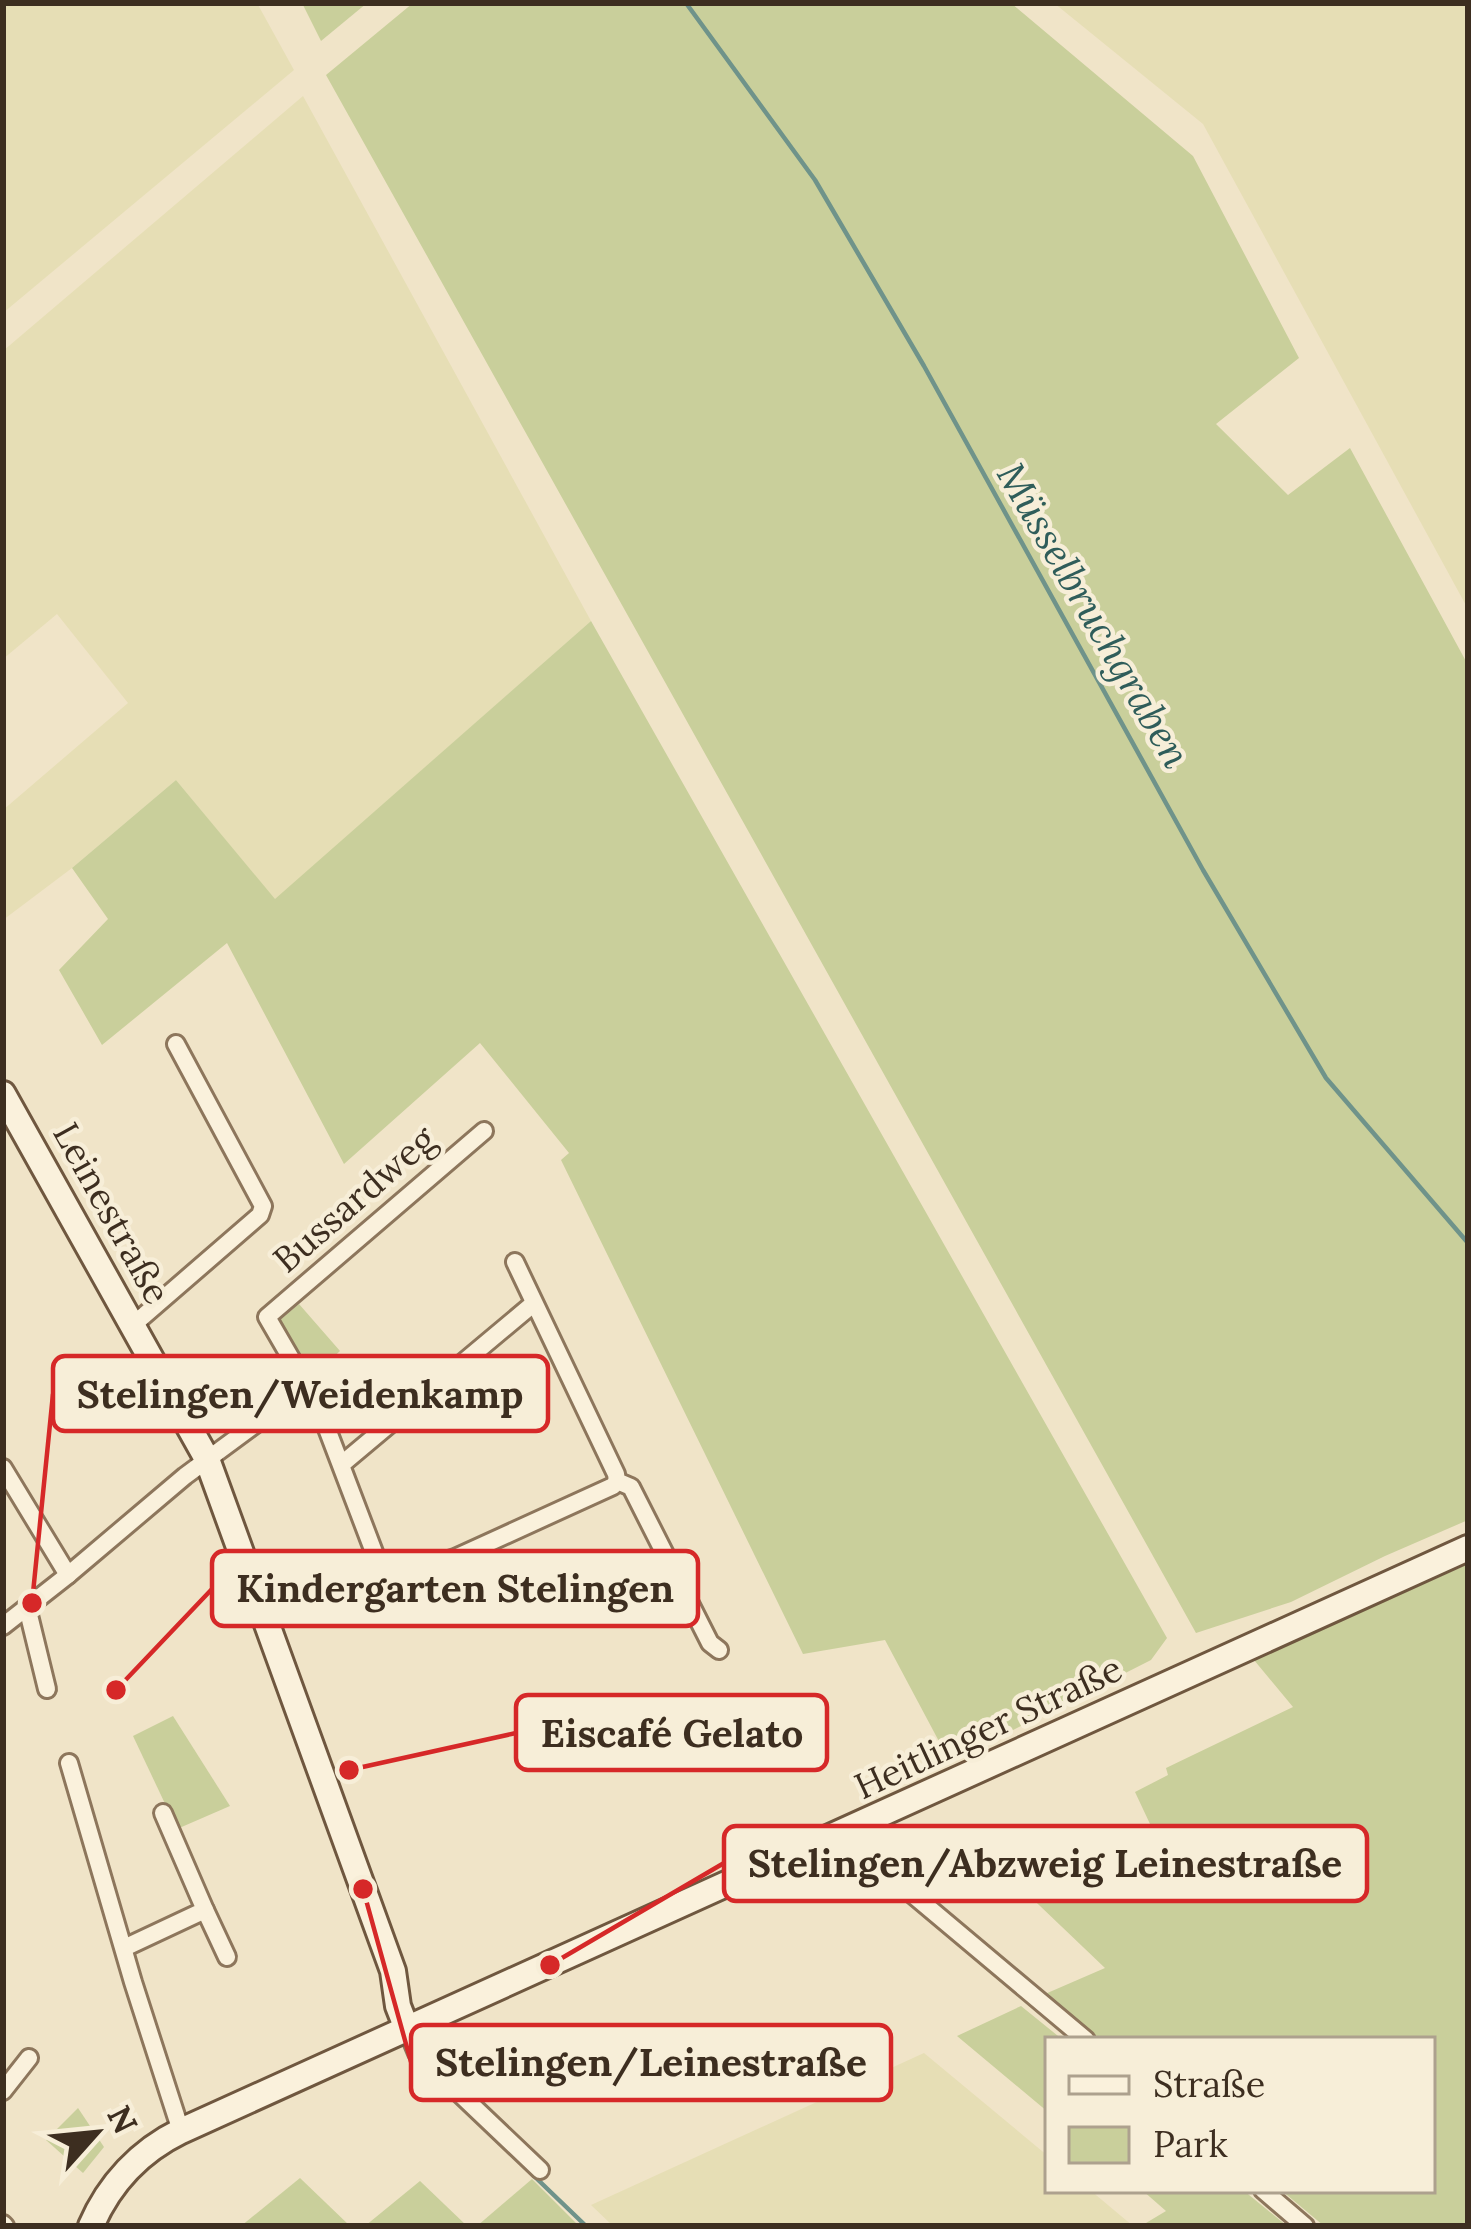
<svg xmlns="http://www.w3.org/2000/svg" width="1471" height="2229" viewBox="0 0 1471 2229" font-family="Lora,serif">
<rect width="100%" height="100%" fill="#f0e4c8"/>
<!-- farmland -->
<g fill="#e6deb5">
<path d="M 3,3 L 257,3 L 294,70 L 3,313 Z"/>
<path d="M 1054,3 L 1468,3 L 1468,609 L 1203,124 Z"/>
<path d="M 303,96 L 591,621 L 275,900 L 176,780 L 72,868 L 3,920 L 3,810 L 128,703 L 57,614 L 3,659 L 3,351 Z"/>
<path d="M 924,2053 L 1048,2156 L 1048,2190 L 1090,2190 L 1133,2226 L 613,2226 L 591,2205 Z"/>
</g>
<!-- green -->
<g fill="#c9cf9b">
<path d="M 302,3 L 367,3 L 321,41 Z"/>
<path d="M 413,3 L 1011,3 L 1193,156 L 1299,358 L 1216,424 L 1288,495 L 1350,448 L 1468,665 L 1468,1520 L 1385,1556 L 1291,1602 L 1196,1633 L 326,75 Z"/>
<path d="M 591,621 L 1167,1638 L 1151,1660 L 950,1762 L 885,1640 L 803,1654 L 561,1160 L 569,1153 L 480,1043 L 344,1164 L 227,943 L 102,1045 L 59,970 L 108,919 L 72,868 L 176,780 L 275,899 Z"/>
<path d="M 299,1304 L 340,1351 L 326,1364 L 317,1355 L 306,1365 L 280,1320 Z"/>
<path d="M 1468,1564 L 1468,2226 L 1324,2226 L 1281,2190 L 1432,2190 L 1432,2040 L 1100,2040 L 1045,1994 L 1105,1968 L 1017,1884 L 1096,1848 L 1114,1872 L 1158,1841 L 1135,1792 L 1168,1775 L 1166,1768 L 1293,1707 L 1254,1660 Z"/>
<path d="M 173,1716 L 230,1806 L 177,1829 L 133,1736 Z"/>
<path d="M 1021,2006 L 1063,2040 L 1048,2040 L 1048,2112 L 957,2036 Z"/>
<path d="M 78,2108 L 104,2147 L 83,2173 L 46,2140 Z"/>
<path d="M 300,2178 L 350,2226 L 241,2226 Z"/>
<path d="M 532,2179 L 579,2226 L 477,2226 Z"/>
<path d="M 420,2181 L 467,2226 L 365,2226 Z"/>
<path d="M 1142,2190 L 1243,2190 L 1287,2226 L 1141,2226 L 1166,2211 Z"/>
</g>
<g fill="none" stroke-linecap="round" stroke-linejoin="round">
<!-- stream -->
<g stroke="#6f938a" stroke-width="4.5">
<path d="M 686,3 L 815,180 L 924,366 L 1203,870 L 1326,1078 L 1468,1243"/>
<path d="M 534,2176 L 586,2226"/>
</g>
<!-- street casing -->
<g stroke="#8d765c" stroke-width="22">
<g id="street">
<path d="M 515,1262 L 616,1474 L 617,1481 L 631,1487 L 710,1643 L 719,1650"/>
<path d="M 133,1325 L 260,1215 L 263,1206 L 176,1044"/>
<path d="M 342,1464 L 533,1304"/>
<path d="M 3,1468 L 68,1575"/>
<path d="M 385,1581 L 318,1405 L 267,1317 L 484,1131"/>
<path d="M 336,1597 L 455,1558 L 613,1486 L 617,1481"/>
<path d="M 27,1607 L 47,1689"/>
<path d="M 3,1626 L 68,1575 L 185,1476 L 307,1386"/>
<path d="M 69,1763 L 133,1982 L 181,2131"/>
<path d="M 848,1830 L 855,1846 L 1086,2040"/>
<path d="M 205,1910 L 227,1957"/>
<path d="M 124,1948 L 205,1910 L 163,1813"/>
<path d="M 407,2029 L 417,2053 L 540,2170"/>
<path d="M 3,2091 L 29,2058"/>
<path d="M 1263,2190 L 1305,2226"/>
<path d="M 3,2224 L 5,2226"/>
</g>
</g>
<!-- secondary casing -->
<g stroke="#6f573f" stroke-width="30">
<g id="secondary">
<path d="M 3,1094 L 207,1459 L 393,1971 L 398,2006 L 407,2029"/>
<path d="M 91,2226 C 109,2184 140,2151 181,2131 L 1468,1548"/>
</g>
</g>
<!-- street -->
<use href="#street" stroke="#faf1dc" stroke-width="16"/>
<!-- secondary -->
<use href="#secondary" stroke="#faf1dc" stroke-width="24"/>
</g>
<g text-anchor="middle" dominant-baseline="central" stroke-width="9" stroke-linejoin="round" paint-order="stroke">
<!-- street labels -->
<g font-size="36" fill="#3d2e20" stroke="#f7eed8">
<text transform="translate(354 1199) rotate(-41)">Bussardweg</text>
<text transform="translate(112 1213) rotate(61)">Leinestraße</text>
<text transform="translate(988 1727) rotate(-25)">Heitlinger Straße</text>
</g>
<!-- water labels -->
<g font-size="39" font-style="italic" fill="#2f5d5a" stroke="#f7eed8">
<text transform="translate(1094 615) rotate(60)">Müsselbruchgraben</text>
</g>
</g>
<!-- callouts -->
<path fill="none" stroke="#d62828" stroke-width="4.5" d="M32 1603L53 1394M116 1690L212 1589M349 1770L516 1733M550 1965L724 1863M363 1889L411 2062"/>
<g fill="#d62828" stroke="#f7eed8" stroke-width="4.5">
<circle cx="32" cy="1603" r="12"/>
<circle cx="116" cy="1690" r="12"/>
<circle cx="349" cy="1770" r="12"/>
<circle cx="550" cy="1965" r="12"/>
<circle cx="363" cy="1889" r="12"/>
</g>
<g fill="#f7eed8" stroke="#d62828" stroke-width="4.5">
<rect x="53" y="1356" width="495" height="75" rx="12"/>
<rect x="212" y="1551" width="486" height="75" rx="12"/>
<rect x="516" y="1695" width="311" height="75" rx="12"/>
<rect x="724" y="1826" width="643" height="75" rx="12"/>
<rect x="411" y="2025" width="480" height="75" rx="12"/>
</g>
<g font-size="39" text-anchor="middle" font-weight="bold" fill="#3d2e20">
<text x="300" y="1408">Stelingen/Weidenkamp</text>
<text x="455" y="1602">Kindergarten Stelingen</text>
<text x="672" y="1747">Eiscafé Gelato</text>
<text x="1045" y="1877">Stelingen/Abzweig Leinestraße</text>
<text x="651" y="2076">Stelingen/Leinestraße</text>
</g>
<!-- border -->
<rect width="1471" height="2229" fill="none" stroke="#3d2e20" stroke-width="12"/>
<!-- legend -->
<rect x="1045" y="2037" width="390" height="156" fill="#f7eed8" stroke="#ada18e" stroke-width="3"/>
<rect x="1069" y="2076" width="60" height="18" fill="#faf1dc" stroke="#ada18e" stroke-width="3"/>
<text x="1153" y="2097" font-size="36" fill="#3d2e20">Straße</text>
<rect x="1069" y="2127" width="60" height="36" fill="#c9cf9b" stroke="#ada18e" stroke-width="3"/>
<text x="1153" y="2157" font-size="36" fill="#3d2e20">Park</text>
<!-- north arrow -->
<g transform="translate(96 2133) rotate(63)" stroke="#f7eed8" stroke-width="9" paint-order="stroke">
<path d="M0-9L21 45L0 30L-21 45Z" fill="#3d2e20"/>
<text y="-18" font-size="33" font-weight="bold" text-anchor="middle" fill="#3d2e20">N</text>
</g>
</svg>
